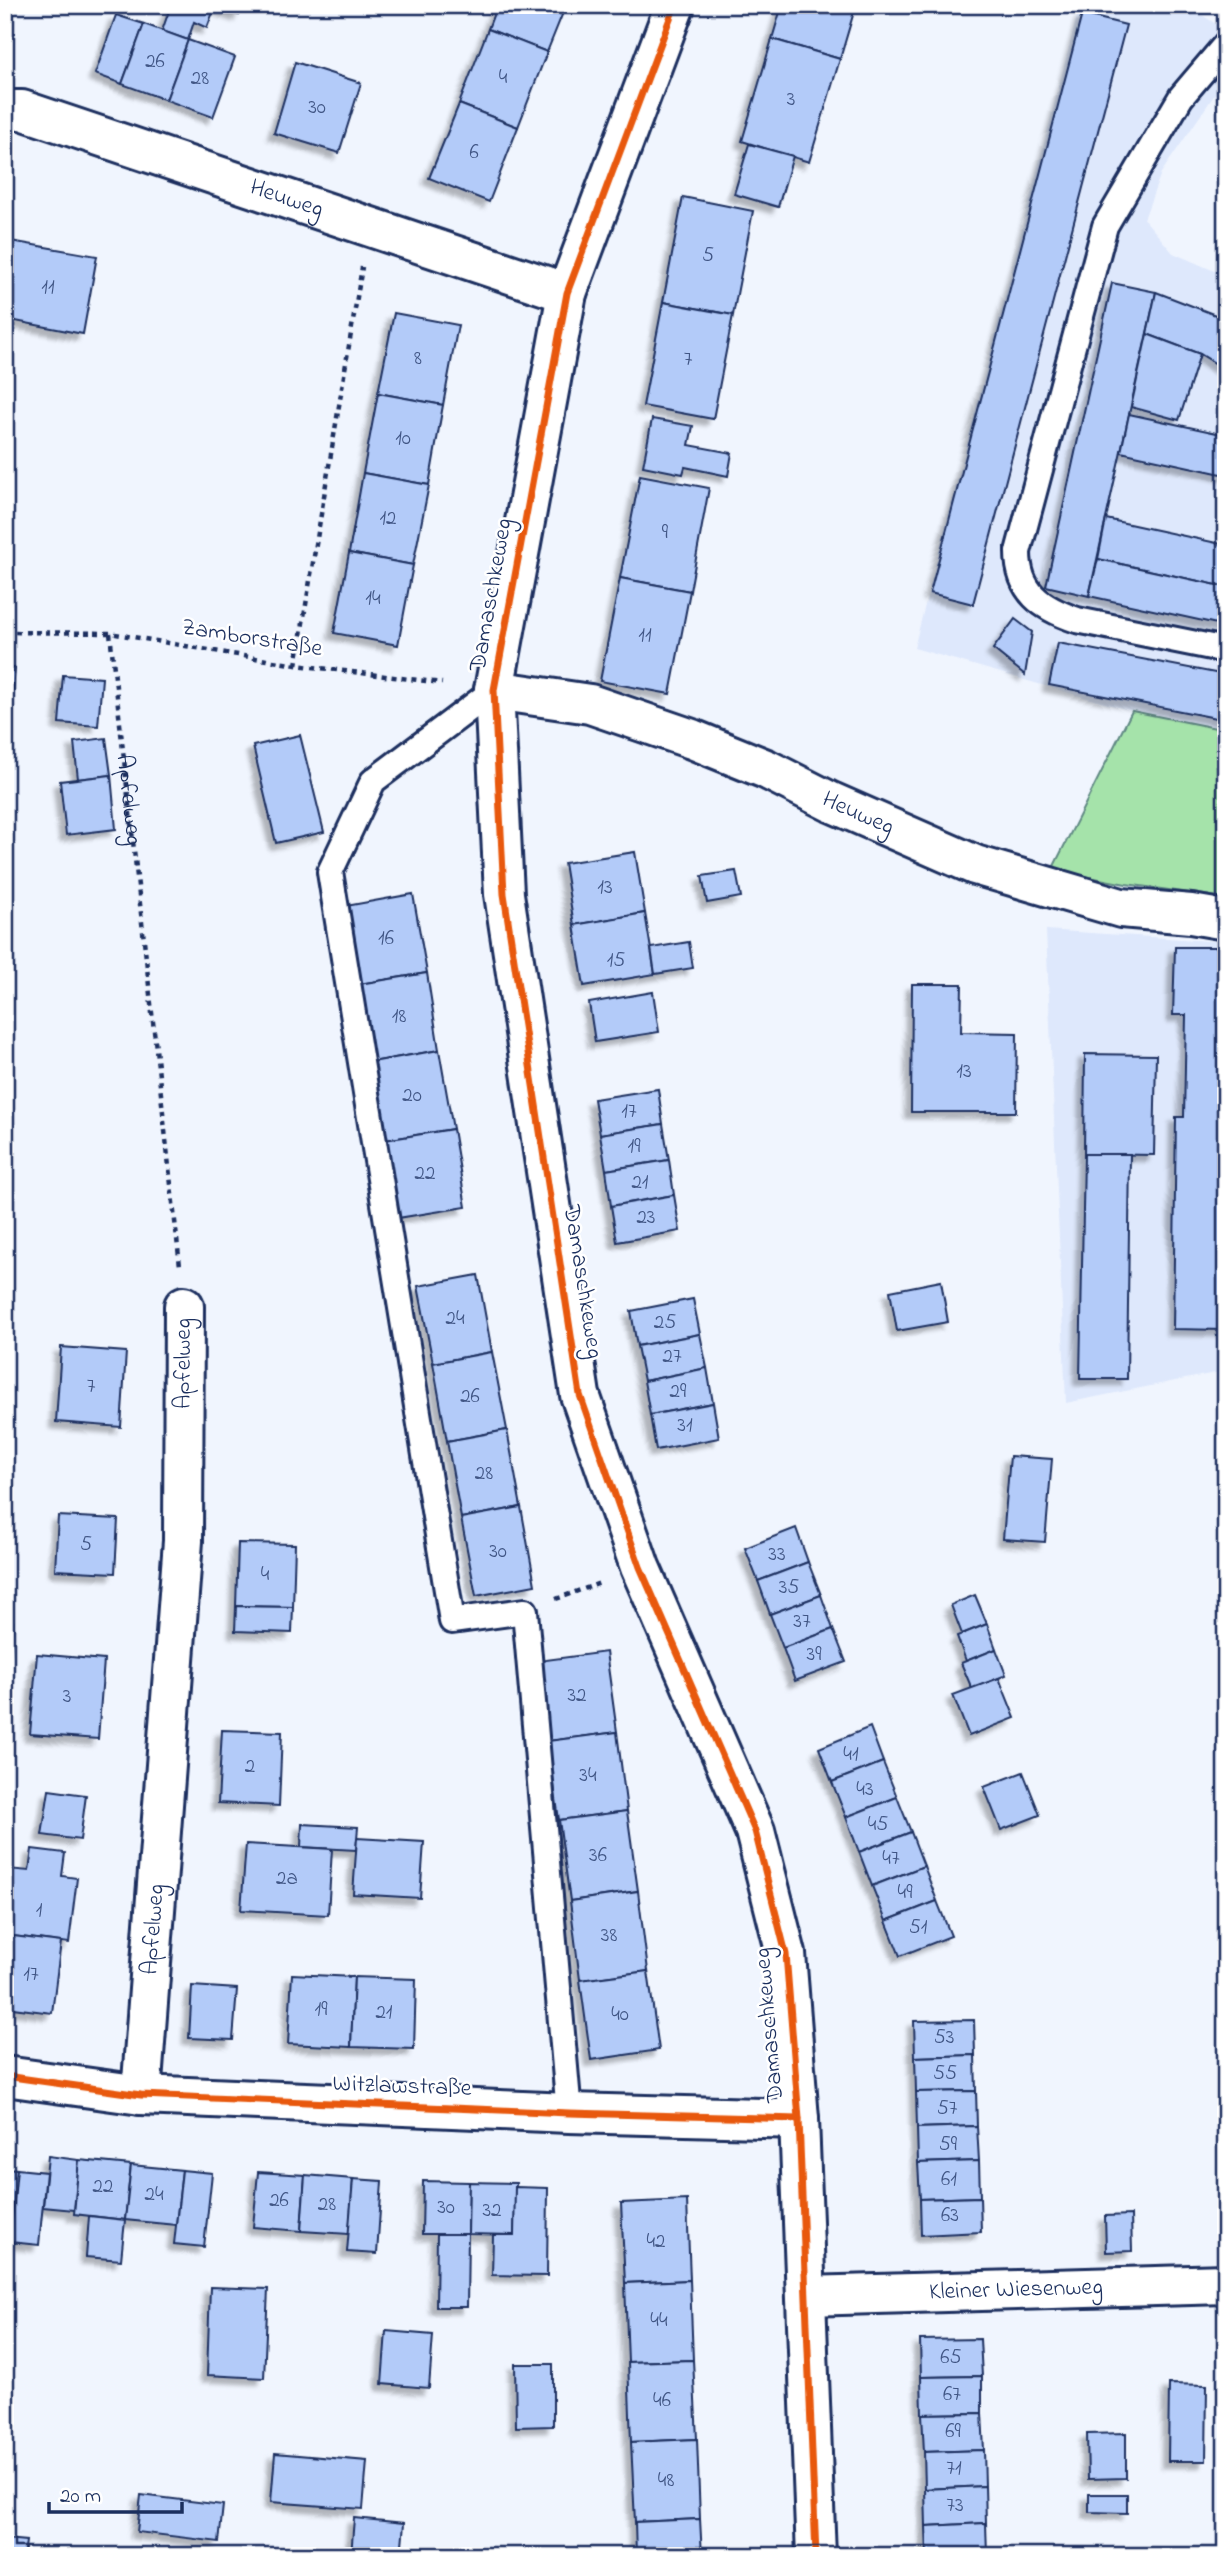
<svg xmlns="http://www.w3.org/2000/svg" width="1231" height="2561" viewBox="0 0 1231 2561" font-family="'Indie Flower',sans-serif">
<defs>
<filter id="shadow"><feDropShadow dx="-6" dy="6" stdDeviation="2" flood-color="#0004"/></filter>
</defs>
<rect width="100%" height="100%" fill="#f0f5fe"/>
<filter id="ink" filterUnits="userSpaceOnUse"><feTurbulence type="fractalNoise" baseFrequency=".0143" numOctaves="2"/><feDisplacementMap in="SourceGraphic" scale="14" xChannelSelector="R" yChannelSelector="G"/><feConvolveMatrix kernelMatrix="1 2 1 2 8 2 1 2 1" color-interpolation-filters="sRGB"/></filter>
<g filter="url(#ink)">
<!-- built -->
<g fill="#dee8fc">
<path d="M 1080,5 L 1178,5 L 1195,11 L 1226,30 L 1226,78 L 1161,173 L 1144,219 L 1173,253 L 1226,276 L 1226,730 L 1132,711 L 914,648 Z"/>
<path d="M 1046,930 L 1226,942 L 1225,1371 L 1066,1403 Z"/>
</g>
<!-- green -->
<path fill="#a5e3aa" stroke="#608984" stroke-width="2" d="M 1132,711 L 1226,730 L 1226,898 L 1126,884 L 1052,870 Z"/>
<!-- building -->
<g fill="#b3cbf9" stroke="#1b2f5e" stroke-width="2" filter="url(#shadow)">
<path d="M 171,5 L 243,5 L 239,15 L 215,7 L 207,28 L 194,22 L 188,40 L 162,31 Z"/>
<path d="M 497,5 L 566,5 L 547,52 L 488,29 Z"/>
<path d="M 782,5 L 856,5 L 840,59 L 772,39 Z"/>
<path d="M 1082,14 L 1126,25 L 973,604 L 930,593 Z"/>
<path d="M 116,15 L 144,24 L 122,84 L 95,74 Z"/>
<path d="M 144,24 L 188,40 L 166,100 L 122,84 Z"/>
<path d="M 488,29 L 547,52 L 518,127 L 459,104 Z"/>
<path d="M 772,39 L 840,59 L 809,162 L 742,141 Z"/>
<path d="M 188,40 L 235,57 L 213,117 L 166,100 Z"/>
<path d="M 295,62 L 361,83 L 339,153 L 274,133 Z"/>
<path d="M 459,104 L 518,127 L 489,202 L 429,178 Z"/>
<path d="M 749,144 L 793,156 L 778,207 L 734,194 Z"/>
<path d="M 683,197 L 753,211 L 733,315 L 663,302 Z"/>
<path d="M 5,240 L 97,256 L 83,334 L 5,319 Z"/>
<path d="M 1112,283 L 1156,292 L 1089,596 L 1046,586 Z"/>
<path d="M 1156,292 L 1226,319 L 1226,370 L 1200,354 L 1147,334 Z"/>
<path d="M 663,302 L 733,315 L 713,419 L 643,406 Z"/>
<path d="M 394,313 L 458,325 L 443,405 L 378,393 Z"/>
<path d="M 1147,334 L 1200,354 L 1179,420 L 1131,407 Z"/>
<path d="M 378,393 L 443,405 L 429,485 L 363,473 Z"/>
<path d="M 1129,414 L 1226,435 L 1226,475 L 1121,452 Z"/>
<path d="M 652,419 L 693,426 L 689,445 L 732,453 L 728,476 L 685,467 L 683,474 L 643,466 Z"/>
<path d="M 363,473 L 429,485 L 413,565 L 349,553 Z"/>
<path d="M 640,475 L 709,488 L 690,591 L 620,578 Z"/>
<path d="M 1106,519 L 1226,545 L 1226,587 L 1098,559 Z"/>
<path d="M 349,553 L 413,565 L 398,645 L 334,633 Z"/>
<path d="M 1098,559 L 1226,587 L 1226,626 L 1089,596 Z"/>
<path d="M 620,578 L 690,591 L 670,694 L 600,681 Z"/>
<path d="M 1015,619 L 1032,632 L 1025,675 L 993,649 Z"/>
<path d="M 1058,643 L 1226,675 L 1226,720 L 1049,685 Z"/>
<path d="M 5,667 L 15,668 L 11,709 L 5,709 Z"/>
<path d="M 63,675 L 102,678 L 98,726 L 59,723 Z"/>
<path d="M 300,735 L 324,832 L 276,843 L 253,746 Z"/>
<path d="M 106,738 L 111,775 L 78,779 L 74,742 Z"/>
<path d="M 111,775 L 116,829 L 66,835 L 60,781 Z"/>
<path d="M 635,852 L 645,913 L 574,925 L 564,863 Z"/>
<path d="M 736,871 L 741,897 L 707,903 L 702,876 Z"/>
<path d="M 413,894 L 427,973 L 359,984 L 346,906 Z"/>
<path d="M 645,913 L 655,974 L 584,986 L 574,925 Z"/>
<path d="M 689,942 L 693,968 L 655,974 L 651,948 Z"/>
<path d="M 1175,947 L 1226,947 L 1225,1330 L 1173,1329 L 1176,1117 L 1184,1117 L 1186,1015 L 1173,1015 Z"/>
<path d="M 427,973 L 439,1050 L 372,1062 L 359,984 Z"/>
<path d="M 912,984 L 962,984 L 961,1032 L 1017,1033 L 1016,1112 L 911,1112 Z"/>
<path d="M 653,992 L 659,1032 L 595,1042 L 589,1003 Z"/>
<path d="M 439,1050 L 453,1129 L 385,1140 L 372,1062 Z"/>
<path d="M 1085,1054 L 1156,1055 L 1154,1155 L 1084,1154 Z"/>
<path d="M 658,1089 L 663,1124 L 600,1134 L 594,1099 Z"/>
<path d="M 663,1124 L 669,1160 L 606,1170 L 600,1134 Z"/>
<path d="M 453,1129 L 466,1207 L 398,1218 L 385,1140 Z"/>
<path d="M 1084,1154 L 1130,1154 L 1127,1379 L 1080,1379 Z"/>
<path d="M 669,1160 L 674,1195 L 611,1206 L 606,1170 Z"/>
<path d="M 674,1195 L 680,1231 L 617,1242 L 611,1206 Z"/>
<path d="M 478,1275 L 492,1352 L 433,1363 L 418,1286 Z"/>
<path d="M 941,1281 L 948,1322 L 897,1331 L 890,1291 Z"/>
<path d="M 693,1299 L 700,1334 L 637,1346 L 631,1311 Z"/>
<path d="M 700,1334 L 707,1368 L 644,1381 L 637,1346 Z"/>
<path d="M 61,1347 L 126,1352 L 121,1427 L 56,1422 Z"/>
<path d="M 492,1352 L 507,1430 L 447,1441 L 433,1363 Z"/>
<path d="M 707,1368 L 713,1403 L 650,1415 L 644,1381 Z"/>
<path d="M 713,1403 L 719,1438 L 656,1450 L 650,1415 Z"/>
<path d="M 507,1430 L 521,1507 L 461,1518 L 447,1441 Z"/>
<path d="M 1010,1456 L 1052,1459 L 1045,1542 L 1003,1539 Z"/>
<path d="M 521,1507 L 535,1585 L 476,1596 L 461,1518 Z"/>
<path d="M 58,1516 L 118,1519 L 115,1573 L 55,1570 Z"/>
<path d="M 796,1528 L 808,1562 L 758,1581 L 745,1548 Z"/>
<path d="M 238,1543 L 295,1544 L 293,1607 L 236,1606 Z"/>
<path d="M 808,1562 L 821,1595 L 770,1614 L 758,1581 Z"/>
<path d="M 821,1595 L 833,1629 L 783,1648 L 770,1614 Z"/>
<path d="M 975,1595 L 987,1624 L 962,1634 L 951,1605 Z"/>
<path d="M 236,1606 L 293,1607 L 292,1633 L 235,1631 Z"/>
<path d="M 5,1622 L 13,1622 L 9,1668 L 5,1668 Z"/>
<path d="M 987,1624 L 996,1649 L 966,1661 L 957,1636 Z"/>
<path d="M 833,1629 L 846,1662 L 795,1681 L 783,1648 Z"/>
<path d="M 996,1649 L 1006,1675 L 972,1689 L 961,1663 Z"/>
<path d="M 606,1652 L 617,1732 L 548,1741 L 538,1661 Z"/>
<path d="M 37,1654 L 104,1660 L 98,1739 L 30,1734 Z"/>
<path d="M 999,1678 L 1015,1718 L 969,1736 L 953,1695 Z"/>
<path d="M 870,1727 L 883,1762 L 832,1782 L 819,1748 Z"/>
<path d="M 222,1730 L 282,1732 L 279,1806 L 218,1803 Z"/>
<path d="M 617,1732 L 627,1811 L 559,1820 L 548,1741 Z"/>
<path d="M 883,1762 L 897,1797 L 846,1817 L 832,1782 Z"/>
<path d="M 1023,1772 L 1040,1815 L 1001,1830 L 984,1787 Z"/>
<path d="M 49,1790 L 86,1795 L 80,1840 L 42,1835 Z"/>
<path d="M 897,1797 L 911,1832 L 859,1852 L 846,1817 Z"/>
<path d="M 627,1811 L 638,1891 L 570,1901 L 559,1820 Z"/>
<path d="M 302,1824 L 358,1827 L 356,1850 L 301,1847 Z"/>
<path d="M 911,1832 L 924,1866 L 872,1886 L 859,1852 Z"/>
<path d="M 357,1838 L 424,1842 L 420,1898 L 353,1894 Z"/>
<path d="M 246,1844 L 332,1849 L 328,1915 L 241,1910 Z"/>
<path d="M 32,1849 L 65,1853 L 62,1876 L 77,1878 L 69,1943 L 5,1935 L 5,1888 L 8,1869 L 29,1871 Z"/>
<path d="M 924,1866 L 937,1901 L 886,1921 L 872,1886 Z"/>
<path d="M 638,1891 L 648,1971 L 580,1980 L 570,1901 Z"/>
<path d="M 937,1901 L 951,1936 L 900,1956 L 886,1921 Z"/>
<path d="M 5,1935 L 61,1942 L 52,2013 L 5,2007 Z"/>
<path d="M 648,1971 L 659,2050 L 591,2060 L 580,1980 Z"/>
<path d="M 292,1974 L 354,1977 L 351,2047 L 288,2044 Z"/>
<path d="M 354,1977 L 416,1979 L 414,2049 L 351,2047 Z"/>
<path d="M 192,1986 L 237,1989 L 233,2040 L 189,2038 Z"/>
<path d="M 974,2020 L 975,2055 L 915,2057 L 914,2021 Z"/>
<path d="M 975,2055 L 976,2091 L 916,2092 L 915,2057 Z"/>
<path d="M 976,2091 L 977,2126 L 917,2128 L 916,2092 Z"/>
<path d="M 977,2126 L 979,2161 L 918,2163 L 917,2128 Z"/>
<path d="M 48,2156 L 79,2160 L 74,2210 L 43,2207 Z"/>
<path d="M 79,2160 L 131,2165 L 125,2220 L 74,2214 Z"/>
<path d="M 979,2161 L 980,2197 L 920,2199 L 918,2163 Z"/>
<path d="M 131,2165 L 182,2170 L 176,2225 L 125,2220 Z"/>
<path d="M 5,2168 L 17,2169 L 12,2223 L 5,2222 Z"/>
<path d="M 17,2169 L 46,2172 L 39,2245 L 10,2242 Z"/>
<path d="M 182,2170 L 212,2173 L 204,2247 L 174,2244 Z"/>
<path d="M 258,2172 L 305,2175 L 301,2231 L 253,2227 Z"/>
<path d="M 305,2175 L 353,2179 L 349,2234 L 301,2231 Z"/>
<path d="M 353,2179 L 382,2181 L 377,2254 L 347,2252 Z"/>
<path d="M 423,2181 L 469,2182 L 468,2234 L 422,2234 Z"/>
<path d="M 469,2182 L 516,2183 L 514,2235 L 468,2234 Z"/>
<path d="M 515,2187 L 548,2188 L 547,2276 L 492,2275 L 493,2235 L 514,2235 Z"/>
<path d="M 980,2197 L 981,2232 L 921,2235 L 920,2199 Z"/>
<path d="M 687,2200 L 690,2280 L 625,2283 L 621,2203 Z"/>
<path d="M 1131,2215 L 1132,2251 L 1106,2252 L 1105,2216 Z"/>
<path d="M 89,2216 L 125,2220 L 121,2260 L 86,2257 Z"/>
<path d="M 437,2234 L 468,2234 L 467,2307 L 436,2307 Z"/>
<path d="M 690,2280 L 693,2360 L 628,2362 L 625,2283 Z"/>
<path d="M 210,2287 L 268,2289 L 264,2378 L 207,2375 Z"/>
<path d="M 386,2331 L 433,2335 L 429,2388 L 382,2384 Z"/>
<path d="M 980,2339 L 982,2376 L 921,2377 L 920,2340 Z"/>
<path d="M 693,2360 L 697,2439 L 631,2442 L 628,2362 Z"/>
<path d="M 515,2364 L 553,2364 L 553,2426 L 516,2427 Z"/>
<path d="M 982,2376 L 982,2413 L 922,2414 L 921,2377 Z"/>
<path d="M 1169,2384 L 1207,2385 L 1206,2461 L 1168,2461 Z"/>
<path d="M 982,2413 L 984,2450 L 924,2452 L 922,2414 Z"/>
<path d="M 1126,2433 L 1126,2478 L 1088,2479 L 1087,2434 Z"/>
<path d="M 697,2439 L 700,2519 L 635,2522 L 631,2442 Z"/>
<path d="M 984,2450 L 985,2486 L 925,2489 L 924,2452 Z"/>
<path d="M 275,2453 L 367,2461 L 363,2509 L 271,2502 Z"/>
<path d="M 985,2486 L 986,2523 L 926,2526 L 925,2489 Z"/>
<path d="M 1089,2494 L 1127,2494 L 1127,2513 L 1089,2512 Z"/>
<path d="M 141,2495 L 223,2505 L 219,2542 L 137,2532 Z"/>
<path d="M 354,2518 L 404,2523 L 401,2556 L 351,2556 Z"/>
<path d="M 700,2519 L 702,2556 L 636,2556 L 635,2522 Z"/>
<path d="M 986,2523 L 987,2556 L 927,2556 L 926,2526 Z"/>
<path d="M 5,2539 L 26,2541 L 24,2556 L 5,2556 Z"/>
</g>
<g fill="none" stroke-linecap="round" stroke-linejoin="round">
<!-- service casing -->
<g stroke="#1b2f5e" stroke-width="30">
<g id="service">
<path d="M 1226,44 L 1181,97 L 1105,226 L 1018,552 C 1018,592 1041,608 1077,620 L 1226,650"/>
<path d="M 494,690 L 373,781 L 330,872 L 452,1621 L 525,1611 L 569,2113"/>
</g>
</g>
<!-- minor casing -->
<g stroke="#1b2f5e" stroke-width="44">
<g id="minor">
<path d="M 675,5 L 567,293 L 494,690 L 504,894 L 580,1395 L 640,1567 L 755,1831 L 786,1954 L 799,2119 L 816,2556"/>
<path id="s2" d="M 5,110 L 22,110 L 567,293"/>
<path id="s3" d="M 494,690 L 590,704 L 692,739 L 766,769 L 831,802 L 975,865 L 1121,908 L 1191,914 L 1226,920"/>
<path d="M 5,2076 L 141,2095 L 569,2113 L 799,2119"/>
<path id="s4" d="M 141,2095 L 183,1541 L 184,1306"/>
<path id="s5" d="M 806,2296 L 1226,2284"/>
</g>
</g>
<!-- path -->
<g stroke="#1b2f5e" stroke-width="4.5" stroke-dasharray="5 5" stroke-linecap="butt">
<path d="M 5,632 L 110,633 L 296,665 L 442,683"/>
<path id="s1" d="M 110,633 L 180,1266"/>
<path d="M 296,665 L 362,267"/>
<path d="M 556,1599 L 600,1583"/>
</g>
<!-- service -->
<use href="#service" stroke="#fff" stroke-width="24"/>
<!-- minor -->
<use href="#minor" stroke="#fff" stroke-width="38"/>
<!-- cycleway casing -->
<g stroke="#fff" stroke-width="11">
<g id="cycleway">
<path d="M 675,5 L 567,293 L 494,690 L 504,894 L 580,1395 L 640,1567 L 755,1831 L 786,1954 L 799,2119 L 816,2556"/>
<path d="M 5,2076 L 141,2095 L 569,2113 L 799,2119"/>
</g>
</g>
<!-- cycleway -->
<use href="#cycleway" stroke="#e8590c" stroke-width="7"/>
</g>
</g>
<g text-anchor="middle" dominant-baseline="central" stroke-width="5" stroke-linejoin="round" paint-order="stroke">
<!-- number labels -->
<g font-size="21" fill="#415685">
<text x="155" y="62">26</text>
<text x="503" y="78">4</text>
<text x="200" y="79">28</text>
<text x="791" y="100">3</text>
<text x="317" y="108">30</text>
<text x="474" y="153">6</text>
<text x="708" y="256">5</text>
<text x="48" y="288">11</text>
<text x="418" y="359">8</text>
<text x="688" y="360">7</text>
<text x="403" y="439">10</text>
<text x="388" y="519">12</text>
<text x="665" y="533">9</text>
<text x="373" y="599">14</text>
<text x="645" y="636">11</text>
<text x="605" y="888">13</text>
<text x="386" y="939">16</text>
<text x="616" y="961">15</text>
<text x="399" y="1017">18</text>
<text x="964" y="1072">13</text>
<text x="412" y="1096">20</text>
<text x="629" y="1112">17</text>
<text x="634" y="1147">19</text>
<text x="425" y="1174">22</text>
<text x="640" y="1183">21</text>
<text x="646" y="1218">23</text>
<text x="455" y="1319">24</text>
<text x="665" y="1323">25</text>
<text x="672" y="1357">27</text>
<text x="91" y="1387">7</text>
<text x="678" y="1392">29</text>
<text x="470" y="1397">26</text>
<text x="685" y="1426">31</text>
<text x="484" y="1474">28</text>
<text x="86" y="1545">5</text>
<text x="498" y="1552">30</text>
<text x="777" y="1555">33</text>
<text x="265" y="1575">4</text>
<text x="789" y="1588">35</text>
<text x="802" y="1622">37</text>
<text x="814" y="1655">39</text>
<text x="577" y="1696">32</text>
<text x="67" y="1697">3</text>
<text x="851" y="1755">41</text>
<text x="250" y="1767">2</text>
<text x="588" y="1776">34</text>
<text x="865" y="1790">43</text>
<text x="878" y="1825">45</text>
<text x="598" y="1856">36</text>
<text x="891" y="1859">47</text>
<text x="287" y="1879">2a</text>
<text x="905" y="1893">49</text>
<text x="39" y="1911">1</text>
<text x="918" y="1928">51</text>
<text x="609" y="1936">38</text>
<text x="31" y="1975">17</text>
<text x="321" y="2010">19</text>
<text x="384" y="2013">21</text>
<text x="620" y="2015">40</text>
<text x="944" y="2038">53</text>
<text x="945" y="2074">55</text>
<text x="947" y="2109">57</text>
<text x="948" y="2145">59</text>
<text x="949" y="2180">61</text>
<text x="103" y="2187">22</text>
<text x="154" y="2195">24</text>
<text x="279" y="2201">26</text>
<text x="327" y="2205">28</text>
<text x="446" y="2208">30</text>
<text x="492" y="2211">32</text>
<text x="950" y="2216">63</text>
<text x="656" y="2242">42</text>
<text x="659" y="2321">44</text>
<text x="951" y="2358">65</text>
<text x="952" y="2395">67</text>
<text x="662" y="2401">46</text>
<text x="953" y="2432">69</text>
<text x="954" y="2469">71</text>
<text x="666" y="2481">48</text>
<text x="955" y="2506">73</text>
</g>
<!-- street labels -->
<g font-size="24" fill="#1b2f5e" stroke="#fff">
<text stroke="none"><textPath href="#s2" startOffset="296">Heuweg</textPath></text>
<text transform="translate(492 595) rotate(-80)">Damaschkeweg</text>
<text transform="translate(252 639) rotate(9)">Zamborstraße</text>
<text stroke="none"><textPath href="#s1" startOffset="168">Apfelweg</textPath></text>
<text stroke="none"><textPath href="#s3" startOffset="387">Heuweg</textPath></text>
<text transform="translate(582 1282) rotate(81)">Damaschkeweg</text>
<text stroke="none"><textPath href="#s4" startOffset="733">Apfelweg</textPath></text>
<text stroke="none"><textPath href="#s4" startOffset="166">Apfelweg</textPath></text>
<text transform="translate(770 2025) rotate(-95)">Damaschkeweg</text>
<text transform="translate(402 2087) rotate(2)">Witzlawstraße</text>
<text stroke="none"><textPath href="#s5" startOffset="210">Kleiner Wiesenweg</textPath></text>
</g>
</g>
<!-- margin -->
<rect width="1231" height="2561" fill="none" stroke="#fff" stroke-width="28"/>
<rect x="14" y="14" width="1203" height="2533" fill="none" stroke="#1b2f5e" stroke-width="2.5" filter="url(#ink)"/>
<!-- scale -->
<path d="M49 2502v10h133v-10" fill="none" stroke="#1b2f5e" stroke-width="3.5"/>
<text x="60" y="2502" font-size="21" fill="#1b2f5e" stroke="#ffffff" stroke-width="5" paint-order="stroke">20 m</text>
</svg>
